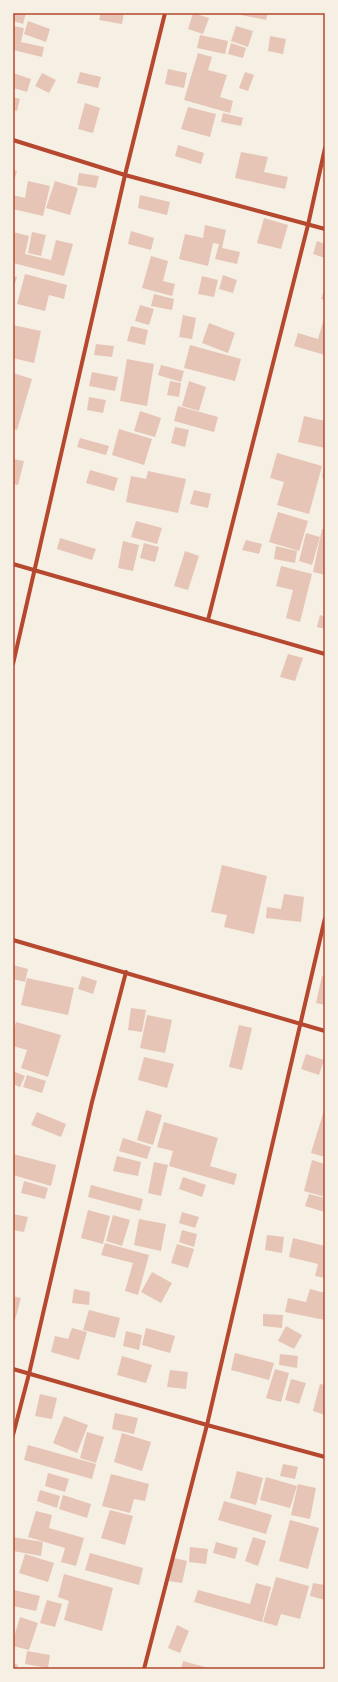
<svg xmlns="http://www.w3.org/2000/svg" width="338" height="1682" viewBox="0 0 338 1682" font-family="'Fira Sans',sans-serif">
<rect width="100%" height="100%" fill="#f6efe4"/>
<!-- building -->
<g fill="#e6c5b7">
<path d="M 13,13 L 26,13 L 23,24 L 13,21 Z"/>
<path d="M 101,13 L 124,13 L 122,24 L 99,20 Z"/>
<path d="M 193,13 L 209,18 L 203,34 L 188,29 Z"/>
<path d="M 241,13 L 268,13 L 266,20 L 241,15 Z"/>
<path d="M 28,21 L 50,29 L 46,42 L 24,34 Z"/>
<path d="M 13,26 L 24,28 L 21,42 L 44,47 L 42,57 L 13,50 Z"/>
<path d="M 236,26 L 253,31 L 248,47 L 231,41 Z"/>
<path d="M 200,35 L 228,41 L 225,54 L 197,48 Z"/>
<path d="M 270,36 L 286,39 L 283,54 L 268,51 Z"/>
<path d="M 231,43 L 246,48 L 243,58 L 228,54 Z"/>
<path d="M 198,53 L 212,57 L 208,70 L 227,75 L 220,97 L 233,101 L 230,113 L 184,100 Z"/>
<path d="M 168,69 L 187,73 L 184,88 L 165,84 Z"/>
<path d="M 80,72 L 101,77 L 98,88 L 77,83 Z"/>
<path d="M 245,72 L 254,75 L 248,91 L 239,88 Z"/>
<path d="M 13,73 L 31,79 L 27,92 L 13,88 Z"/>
<path d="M 42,73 L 56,80 L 49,93 L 35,86 Z"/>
<path d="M 13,97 L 20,99 L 17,111 L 13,110 Z"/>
<path d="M 85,103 L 100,108 L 93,133 L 78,129 Z"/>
<path d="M 188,107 L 216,114 L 210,137 L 181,129 Z"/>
<path d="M 223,113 L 243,118 L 241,126 L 221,122 Z"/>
<path d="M 178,145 L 204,153 L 201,164 L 175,156 Z"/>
<path d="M 241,152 L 268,157 L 264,172 L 288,177 L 285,189 L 235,178 Z"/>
<path d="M 13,170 L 17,171 L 13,184 Z"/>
<path d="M 79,173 L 99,176 L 96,188 L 77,185 Z"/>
<path d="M 28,181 L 50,186 L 43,216 L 13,209 L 13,195 L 25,198 Z"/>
<path d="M 55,181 L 78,188 L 70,215 L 46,208 Z"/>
<path d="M 140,195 L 170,202 L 167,215 L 138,208 Z"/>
<path d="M 264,218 L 288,225 L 281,249 L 257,243 Z"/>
<path d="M 205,225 L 226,230 L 222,248 L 240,252 L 237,264 L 215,259 L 219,244 L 213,243 L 208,266 L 179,259 L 185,234 L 203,238 Z"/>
<path d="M 131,231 L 154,238 L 151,250 L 128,244 Z"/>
<path d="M 13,232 L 29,236 L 25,254 L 51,260 L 56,240 L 73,244 L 64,276 L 13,263 Z"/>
<path d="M 32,232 L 46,235 L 41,256 L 28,253 Z"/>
<path d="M 317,241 L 325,244 L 325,258 L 313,254 Z"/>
<path d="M 151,256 L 168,261 L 163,281 L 175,284 L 172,296 L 142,288 Z"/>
<path d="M 25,274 L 67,285 L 64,299 L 49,295 L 45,311 L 17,304 Z"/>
<path d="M 223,275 L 237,280 L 233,293 L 219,289 Z"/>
<path d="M 13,276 L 17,277 L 13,289 Z"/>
<path d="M 202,276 L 218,280 L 214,297 L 198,294 Z"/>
<path d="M 325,287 L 325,300 L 321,299 Z"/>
<path d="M 154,294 L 174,299 L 172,310 L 151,306 Z"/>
<path d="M 140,305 L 154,309 L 149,325 L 135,321 Z"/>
<path d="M 183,315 L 196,318 L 192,339 L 179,337 Z"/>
<path d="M 325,315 L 325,355 L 294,346 L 298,333 L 318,339 Z"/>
<path d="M 209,323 L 235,333 L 228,353 L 202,343 Z"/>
<path d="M 13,325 L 41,331 L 34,363 L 13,358 Z"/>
<path d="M 131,326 L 148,330 L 145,345 L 127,341 Z"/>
<path d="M 96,344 L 114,346 L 112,357 L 94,355 Z"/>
<path d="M 190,345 L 241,359 L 235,381 L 184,368 Z"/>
<path d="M 127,359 L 154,364 L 147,406 L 120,401 Z"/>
<path d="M 161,365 L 184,371 L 181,382 L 158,375 Z"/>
<path d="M 92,372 L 118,377 L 115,391 L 89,386 Z"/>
<path d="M 13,373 L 32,379 L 17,430 L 13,429 Z"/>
<path d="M 170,381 L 181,383 L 179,397 L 167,395 Z"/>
<path d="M 189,381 L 206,387 L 199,411 L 182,406 Z"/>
<path d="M 89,397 L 106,400 L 103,413 L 87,410 Z"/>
<path d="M 178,406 L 218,417 L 214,432 L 174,421 Z"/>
<path d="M 140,411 L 161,418 L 155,437 L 134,431 Z"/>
<path d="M 304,416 L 325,421 L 325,448 L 298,442 Z"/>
<path d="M 175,427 L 189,430 L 185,447 L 171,443 Z"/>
<path d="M 119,429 L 152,439 L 144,465 L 112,455 Z"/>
<path d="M 80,438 L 109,446 L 106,455 L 77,447 Z"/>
<path d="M 277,453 L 322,466 L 309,514 L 277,505 L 284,482 L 270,478 Z"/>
<path d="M 13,459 L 24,461 L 18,485 L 13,484 Z"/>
<path d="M 324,467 L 325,467 L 325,478 L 322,477 Z"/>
<path d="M 90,470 L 118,478 L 114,491 L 86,483 Z"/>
<path d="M 148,471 L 186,479 L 178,513 L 126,502 L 131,476 L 146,479 Z"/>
<path d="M 194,490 L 211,494 L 208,508 L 190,504 Z"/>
<path d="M 278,512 L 308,521 L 299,551 L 269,542 Z"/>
<path d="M 136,521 L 162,528 L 157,544 L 131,537 Z"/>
<path d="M 322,529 L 325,529 L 325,575 L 313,572 Z"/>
<path d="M 306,533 L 320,537 L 312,565 L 299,561 Z"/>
<path d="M 60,538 L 96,549 L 92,560 L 57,549 Z"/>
<path d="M 246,540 L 262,544 L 259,554 L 242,550 Z"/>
<path d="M 123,541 L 139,545 L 133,571 L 118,568 Z"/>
<path d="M 144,543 L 159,547 L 155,562 L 140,558 Z"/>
<path d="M 276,546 L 297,551 L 295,563 L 274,559 Z"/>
<path d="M 185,551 L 199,556 L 188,590 L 174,586 Z"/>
<path d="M 281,566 L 312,574 L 300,622 L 286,618 L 293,590 L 276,586 Z"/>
<path d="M 320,615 L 325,617 L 325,629 L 317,627 Z"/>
<path d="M 288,654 L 303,658 L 295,681 L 280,677 Z"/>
<path d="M 222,865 L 267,876 L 254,934 L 224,927 L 227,915 L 211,912 Z"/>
<path d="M 284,894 L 304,897 L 301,922 L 266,918 L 267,907 L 281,909 Z"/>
<path d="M 13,965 L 28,969 L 25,982 L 13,979 Z"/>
<path d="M 82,976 L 97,981 L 93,994 L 78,989 Z"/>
<path d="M 322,976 L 325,977 L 325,1005 L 316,1003 Z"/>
<path d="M 27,978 L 74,988 L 68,1015 L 21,1005 Z"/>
<path d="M 131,1008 L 146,1010 L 142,1032 L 128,1030 Z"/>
<path d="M 147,1015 L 172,1020 L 165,1053 L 140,1048 Z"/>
<path d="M 16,1022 L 61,1035 L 48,1077 L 21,1068 L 27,1050 L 13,1046 L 13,1031 Z"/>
<path d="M 239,1025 L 252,1028 L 242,1070 L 229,1067 Z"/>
<path d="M 306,1054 L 324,1060 L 319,1075 L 301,1069 Z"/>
<path d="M 144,1057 L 174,1064 L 167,1088 L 138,1080 Z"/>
<path d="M 13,1071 L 25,1076 L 20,1087 L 13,1084 Z"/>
<path d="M 27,1075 L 46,1081 L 42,1093 L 23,1087 Z"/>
<path d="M 325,1107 L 325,1157 L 311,1153 Z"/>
<path d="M 146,1110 L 162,1115 L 153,1145 L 137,1140 Z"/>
<path d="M 37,1112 L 66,1124 L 61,1137 L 31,1125 Z"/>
<path d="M 164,1122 L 218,1138 L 210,1166 L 237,1174 L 234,1185 L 169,1166 L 173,1151 L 157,1147 Z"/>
<path d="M 123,1138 L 151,1147 L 147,1159 L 119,1151 Z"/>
<path d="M 13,1154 L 56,1165 L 51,1186 L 13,1175 Z"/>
<path d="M 117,1156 L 141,1162 L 138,1176 L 113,1171 Z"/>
<path d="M 312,1160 L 325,1164 L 325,1197 L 304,1191 Z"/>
<path d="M 154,1162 L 168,1165 L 161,1196 L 148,1193 Z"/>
<path d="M 183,1177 L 206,1185 L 202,1197 L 179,1189 Z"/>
<path d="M 24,1181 L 48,1188 L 45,1199 L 21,1193 Z"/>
<path d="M 91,1185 L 143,1199 L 140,1211 L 88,1197 Z"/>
<path d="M 309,1194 L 325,1198 L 325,1212 L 305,1206 Z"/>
<path d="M 88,1210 L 110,1216 L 103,1244 L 81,1238 Z"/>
<path d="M 182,1212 L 199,1217 L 195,1228 L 179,1223 Z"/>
<path d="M 13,1214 L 28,1217 L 24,1232 L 13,1230 Z"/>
<path d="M 113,1215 L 130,1220 L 122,1246 L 106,1241 Z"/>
<path d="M 139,1219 L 166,1224 L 161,1251 L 134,1245 Z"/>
<path d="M 182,1230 L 197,1234 L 194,1247 L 179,1242 Z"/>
<path d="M 267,1235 L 284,1237 L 282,1253 L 265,1250 Z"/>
<path d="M 293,1238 L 325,1246 L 325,1278 L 315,1276 L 318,1264 L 289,1257 Z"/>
<path d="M 105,1243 L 149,1255 L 138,1295 L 125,1291 L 133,1263 L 101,1255 Z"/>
<path d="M 177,1244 L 194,1249 L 188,1268 L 171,1263 Z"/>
<path d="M 152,1272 L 172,1283 L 161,1303 L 141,1292 Z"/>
<path d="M 74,1289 L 90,1292 L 89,1305 L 72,1303 Z"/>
<path d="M 310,1289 L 325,1293 L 325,1320 L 285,1312 L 288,1298 L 306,1302 Z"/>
<path d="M 13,1296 L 21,1298 L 15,1320 L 13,1320 Z"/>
<path d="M 89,1310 L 120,1318 L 115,1338 L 83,1330 Z"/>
<path d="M 263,1314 L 283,1315 L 282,1328 L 263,1326 Z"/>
<path d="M 286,1326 L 302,1335 L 294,1349 L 278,1341 Z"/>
<path d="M 72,1328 L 87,1332 L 79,1360 L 51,1352 L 55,1336 L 68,1339 Z"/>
<path d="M 146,1328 L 175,1336 L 170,1353 L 142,1345 Z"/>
<path d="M 126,1331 L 142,1335 L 139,1350 L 123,1346 Z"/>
<path d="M 235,1353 L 274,1363 L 269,1380 L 231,1370 Z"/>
<path d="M 280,1354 L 298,1356 L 297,1368 L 279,1365 Z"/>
<path d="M 122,1356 L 152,1365 L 146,1383 L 117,1375 Z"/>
<path d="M 275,1369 L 289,1373 L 281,1402 L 266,1398 Z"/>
<path d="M 170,1370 L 188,1372 L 186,1389 L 167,1387 Z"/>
<path d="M 291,1379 L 306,1383 L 299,1404 L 285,1400 Z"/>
<path d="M 320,1384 L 325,1385 L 325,1415 L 313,1411 Z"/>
<path d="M 40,1394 L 57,1398 L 52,1419 L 35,1416 Z"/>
<path d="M 115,1413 L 138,1418 L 134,1434 L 112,1429 Z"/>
<path d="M 64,1416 L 88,1425 L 77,1453 L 53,1443 Z"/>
<path d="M 87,1432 L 104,1437 L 96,1463 L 80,1458 Z"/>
<path d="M 122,1433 L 151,1442 L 142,1471 L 114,1462 Z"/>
<path d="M 28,1445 L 96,1464 L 92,1479 L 24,1460 Z"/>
<path d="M 283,1464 L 298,1467 L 295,1479 L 280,1476 Z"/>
<path d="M 237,1471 L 263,1478 L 256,1505 L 230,1498 Z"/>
<path d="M 48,1473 L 69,1479 L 65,1492 L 45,1486 Z"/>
<path d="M 111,1474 L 149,1484 L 145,1501 L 134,1499 L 130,1513 L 102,1506 Z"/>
<path d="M 266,1477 L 297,1486 L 290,1508 L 260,1500 Z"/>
<path d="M 298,1484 L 316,1488 L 310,1519 L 291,1515 Z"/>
<path d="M 40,1490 L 60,1496 L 57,1508 L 37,1501 Z"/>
<path d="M 63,1495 L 91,1504 L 87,1518 L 59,1509 Z"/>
<path d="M 224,1501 L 272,1515 L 266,1534 L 218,1520 Z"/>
<path d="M 110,1510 L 133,1516 L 125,1545 L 101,1538 Z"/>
<path d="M 36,1511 L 52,1515 L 49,1528 L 84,1538 L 76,1566 L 61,1562 L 65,1548 L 28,1537 Z"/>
<path d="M 290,1520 L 319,1528 L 308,1569 L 279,1561 Z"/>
<path d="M 13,1537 L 43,1542 L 41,1556 L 13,1551 Z"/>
<path d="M 253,1537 L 266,1541 L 258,1566 L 245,1561 Z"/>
<path d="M 216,1542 L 238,1548 L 235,1559 L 213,1553 Z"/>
<path d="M 190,1547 L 208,1549 L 206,1564 L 189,1562 Z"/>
<path d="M 90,1553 L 143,1568 L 139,1585 L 85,1570 Z"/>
<path d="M 25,1554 L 54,1563 L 48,1582 L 19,1573 Z"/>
<path d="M 174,1558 L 187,1561 L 182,1583 L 169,1581 Z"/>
<path d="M 64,1574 L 113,1588 L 102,1631 L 64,1620 L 69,1601 L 58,1597 Z"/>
<path d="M 276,1577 L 309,1586 L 300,1619 L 281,1614 L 277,1626 L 263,1622 Z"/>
<path d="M 256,1583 L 271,1587 L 262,1622 L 194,1602 L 198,1590 L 250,1604 Z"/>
<path d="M 313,1583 L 325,1585 L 325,1600 L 310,1596 Z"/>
<path d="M 14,1590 L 40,1596 L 36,1611 L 13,1606 Z"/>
<path d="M 47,1600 L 62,1604 L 55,1627 L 40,1623 Z"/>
<path d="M 20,1617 L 38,1623 L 29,1650 L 13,1646 L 13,1640 Z"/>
<path d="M 177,1625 L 189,1631 L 180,1653 L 168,1648 Z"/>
<path d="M 27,1651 L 50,1655 L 48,1668 L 25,1664 Z"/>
<path d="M 183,1661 L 212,1669 L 181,1669 Z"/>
<path d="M 13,1663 L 18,1665 L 17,1669 L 13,1669 Z"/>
</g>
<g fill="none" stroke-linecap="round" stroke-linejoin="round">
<!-- minor -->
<g stroke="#b5482f" stroke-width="4">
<path d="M 13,140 L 125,175 L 325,229"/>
<path d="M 13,564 L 325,654"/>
<path d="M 208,620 L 308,225 L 325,148"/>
<path d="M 13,664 L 125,175 L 165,13"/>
<path d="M 13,940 L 325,1031"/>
<path d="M 13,1369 L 207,1425 L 325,1457"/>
<path d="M 13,1435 L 29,1374 L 92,1102 L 126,972"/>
<path d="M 144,1669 L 207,1425 L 325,918"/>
</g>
</g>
<!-- border -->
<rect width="338" height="1682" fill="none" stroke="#f6efe4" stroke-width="28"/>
<rect x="14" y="14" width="310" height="1654" fill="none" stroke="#b5482f" stroke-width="1.5"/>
</svg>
